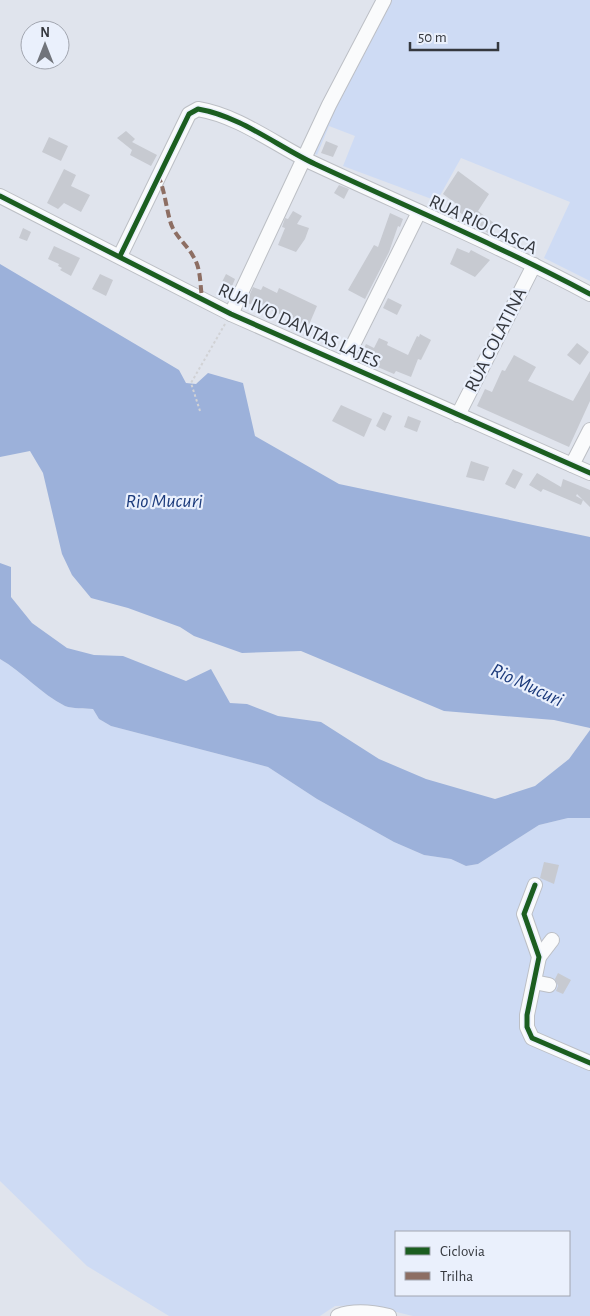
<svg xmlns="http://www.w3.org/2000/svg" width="590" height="1316" viewBox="0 0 590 1316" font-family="'Alegreya Sans',sans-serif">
<rect width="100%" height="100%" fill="#e0e4ed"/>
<!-- green -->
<g fill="#cedbf4" fill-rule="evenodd">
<path d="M 389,0 L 590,0 L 590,281 L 544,258 L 570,202 L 461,158 L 437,201 L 343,166 L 355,136 L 329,126 L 317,155 L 311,152 Z"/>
<path d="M 0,659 C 23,672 41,694 65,706 C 73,709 85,708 93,709 L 99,719 L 111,726 L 268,767 L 317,799 L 394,842 L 424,855 L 451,859 L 466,866 L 478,864 L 539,825 L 568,818 L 590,818 L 590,1316 L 413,1316 L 367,1305 L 335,1306 L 320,1316 L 169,1316 L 87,1266 L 0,1181 ZM 396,1232 L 569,1232 L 569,1295 L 396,1295 Z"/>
</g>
<!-- water -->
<g fill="#9cb1da">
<path d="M 0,264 L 179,370 L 186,383 L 196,384 L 208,373 L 243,383 L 255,436 L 339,484 L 590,537 L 590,728 L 554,720 L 444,711 L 301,651 L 242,653 L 194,636 L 180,627 L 128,608 L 91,598 L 72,575 L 62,554 L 43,473 L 30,451 L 0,457 Z"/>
<path d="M 0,563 L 11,567 L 11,597 L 32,623 L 67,648 L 94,655 L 123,656 L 186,681 L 211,669 L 230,703 L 247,704 L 278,716 L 321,722 L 379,759 L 426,779 L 495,799 L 535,786 L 569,759 L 590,730 L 590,818 L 568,818 L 539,825 L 478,864 L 466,866 L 451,859 L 424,855 L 394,842 L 317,799 L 268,767 L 111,726 L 99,719 L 93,709 C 84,708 73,709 65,706 C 41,694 23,672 0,659 Z"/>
</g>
<!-- building -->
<g fill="#c7cad1">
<path d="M 126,131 L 135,139 L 132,142 L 157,155 L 151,166 L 130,155 L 132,150 L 117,138 Z"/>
<path d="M 49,137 L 68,146 L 61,161 L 42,152 Z"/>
<path d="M 326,141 L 338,146 L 333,157 L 321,153 Z"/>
<path d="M 64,169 L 76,175 L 71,186 L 90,195 L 81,212 L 64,203 L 58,209 L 47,203 Z"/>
<path d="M 458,171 L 489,194 L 478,211 L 494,223 L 488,233 L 455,209 L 458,205 L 443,194 Z"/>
<path d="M 339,185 L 349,189 L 344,199 L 334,193 Z"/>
<path d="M 293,211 L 302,216 L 297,224 L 309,228 L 305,239 L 296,252 L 278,245 L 285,228 L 282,227 L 285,218 L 288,219 Z"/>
<path d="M 390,213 L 403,219 L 400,227 L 398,226 L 389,252 L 365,299 L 348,290 L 374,245 L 378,247 Z"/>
<path d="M 23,228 L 31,232 L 27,241 L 19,238 Z"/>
<path d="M 54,246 L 80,258 L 71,276 L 60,270 L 62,268 L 58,266 L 59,264 L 48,259 Z"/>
<path d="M 457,248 L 469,253 L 471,250 L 490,260 L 475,277 L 450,264 Z"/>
<path d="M 100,274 L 113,280 L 106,296 L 92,289 Z"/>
<path d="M 226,274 L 235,279 L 230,291 L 220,286 Z"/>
<path d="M 263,286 L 277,293 L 279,288 L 317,306 L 308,327 L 267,308 L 246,303 L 253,287 L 261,290 Z"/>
<path d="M 388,298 L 402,305 L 397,315 L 383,308 Z"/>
<path d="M 420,334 L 431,340 L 421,360 L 418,359 L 411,377 L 396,371 L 394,374 L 359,359 L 366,344 L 374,348 L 379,338 L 388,342 L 387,345 L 408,355 L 417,336 L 419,337 Z"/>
<path d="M 577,343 L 589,352 L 580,365 L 567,355 Z"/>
<path d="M 514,355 L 536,367 L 528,381 L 573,401 L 590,371 L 590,401 L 569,447 L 477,406 L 485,389 L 492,392 L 502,370 L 505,371 Z"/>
<path d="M 341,405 L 372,419 L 364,437 L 332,421 Z"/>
<path d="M 383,412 L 392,416 L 385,431 L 376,426 Z"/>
<path d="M 408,416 L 421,421 L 417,432 L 404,427 Z"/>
<path d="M 471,461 L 489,467 L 484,481 L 466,477 Z"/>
<path d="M 513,469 L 523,474 L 515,489 L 505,484 Z"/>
<path d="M 537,473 L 561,487 L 563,479 L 590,490 L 590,507 L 577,494 L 576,496 L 583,500 L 581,505 L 543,489 L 541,492 L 529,485 Z"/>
<path d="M 544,862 L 559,865 L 554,884 L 540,878 Z"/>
<path d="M 558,973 L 571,980 L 563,994 L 556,991 L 558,986 L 555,979 Z"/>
</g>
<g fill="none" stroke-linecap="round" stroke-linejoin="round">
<!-- minor casing -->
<g stroke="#bcbfc5" stroke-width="16">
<g id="minor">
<path d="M 0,196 L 231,314 L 590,473"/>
<path d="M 120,256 L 189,114 L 198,109 C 240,116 277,146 315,164 C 407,207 500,246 590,294"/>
<path d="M 231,314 L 329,105 L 384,0"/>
<path d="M 344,363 L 419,212"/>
<path d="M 458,415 L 534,265"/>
<path d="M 572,465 L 590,430"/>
<path d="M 535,885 L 524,914 L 539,957 L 527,1015 L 527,1027 L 532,1038 L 590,1063"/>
<path d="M 539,957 L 552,940"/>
<path d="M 534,982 L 549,985"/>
<path d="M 338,1316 C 354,1310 372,1312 389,1316"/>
</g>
</g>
<!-- path -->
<path stroke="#d1d2d5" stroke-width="2" stroke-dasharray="2.5 2.5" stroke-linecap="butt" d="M 200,411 L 191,383 L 225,324"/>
<!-- minor -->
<use href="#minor" stroke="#fafbfc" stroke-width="14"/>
<!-- quiet -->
<path stroke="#8d6e63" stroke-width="4" stroke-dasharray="8 4" stroke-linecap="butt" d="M 158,175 C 165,191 166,208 171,224 C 176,237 187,245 193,256 C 201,268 200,284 202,298"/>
<!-- cycleway casing -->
<g stroke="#eaf0fc" stroke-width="8">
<g id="cycleway">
<path d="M 0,196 L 231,314 L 590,473"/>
<path d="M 120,256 L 189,114 L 198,109 C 240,116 277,146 315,164 C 407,207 500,246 590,294"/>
<path d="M 535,885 L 524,914 L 539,957 L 527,1015 L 527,1027 L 532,1038 L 590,1063"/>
</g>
</g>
<!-- cycleway -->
<use href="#cycleway" stroke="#1b5e20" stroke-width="5"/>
</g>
<g text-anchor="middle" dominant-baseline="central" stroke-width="4.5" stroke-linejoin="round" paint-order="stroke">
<!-- street labels -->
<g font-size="19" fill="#35383e" stroke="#eaf0fc">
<text transform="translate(483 225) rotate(25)">RUA RIO CASCA</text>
<text transform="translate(299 326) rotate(25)">RUA IVO DANTAS LAJES</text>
<text transform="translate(496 340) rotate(-63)">RUA COLATINA</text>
</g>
<!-- water labels -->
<g font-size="20" font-style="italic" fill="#1b3a7b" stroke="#eaf0fc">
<text x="164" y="501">Rio Mucuri</text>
<text transform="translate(527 685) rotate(25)">Rio Mucuri</text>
</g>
</g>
<!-- legend -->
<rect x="395" y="1231" width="175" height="65" fill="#eaf0fc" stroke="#a2a6b0"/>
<rect x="405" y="1247" width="25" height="8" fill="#1b5e20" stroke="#a2a6b0"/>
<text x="440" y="1256" font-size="15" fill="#35383e">Ciclovia</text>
<rect x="405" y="1272" width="25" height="8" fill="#8d6e63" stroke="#a2a6b0"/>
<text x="440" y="1281" font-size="15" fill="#35383e">Trilha</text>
<!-- north arrow -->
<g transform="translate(45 45)"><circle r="24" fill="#eaf0fc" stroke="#a2a6b0"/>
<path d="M0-4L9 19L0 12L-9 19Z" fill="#71747b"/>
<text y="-8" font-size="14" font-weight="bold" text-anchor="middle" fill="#35383e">N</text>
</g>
<!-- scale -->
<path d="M410 42v8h88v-8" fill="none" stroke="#35383e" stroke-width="2.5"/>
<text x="418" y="42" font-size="15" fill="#35383e" stroke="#eaf0fc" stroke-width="4" paint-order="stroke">50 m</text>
</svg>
